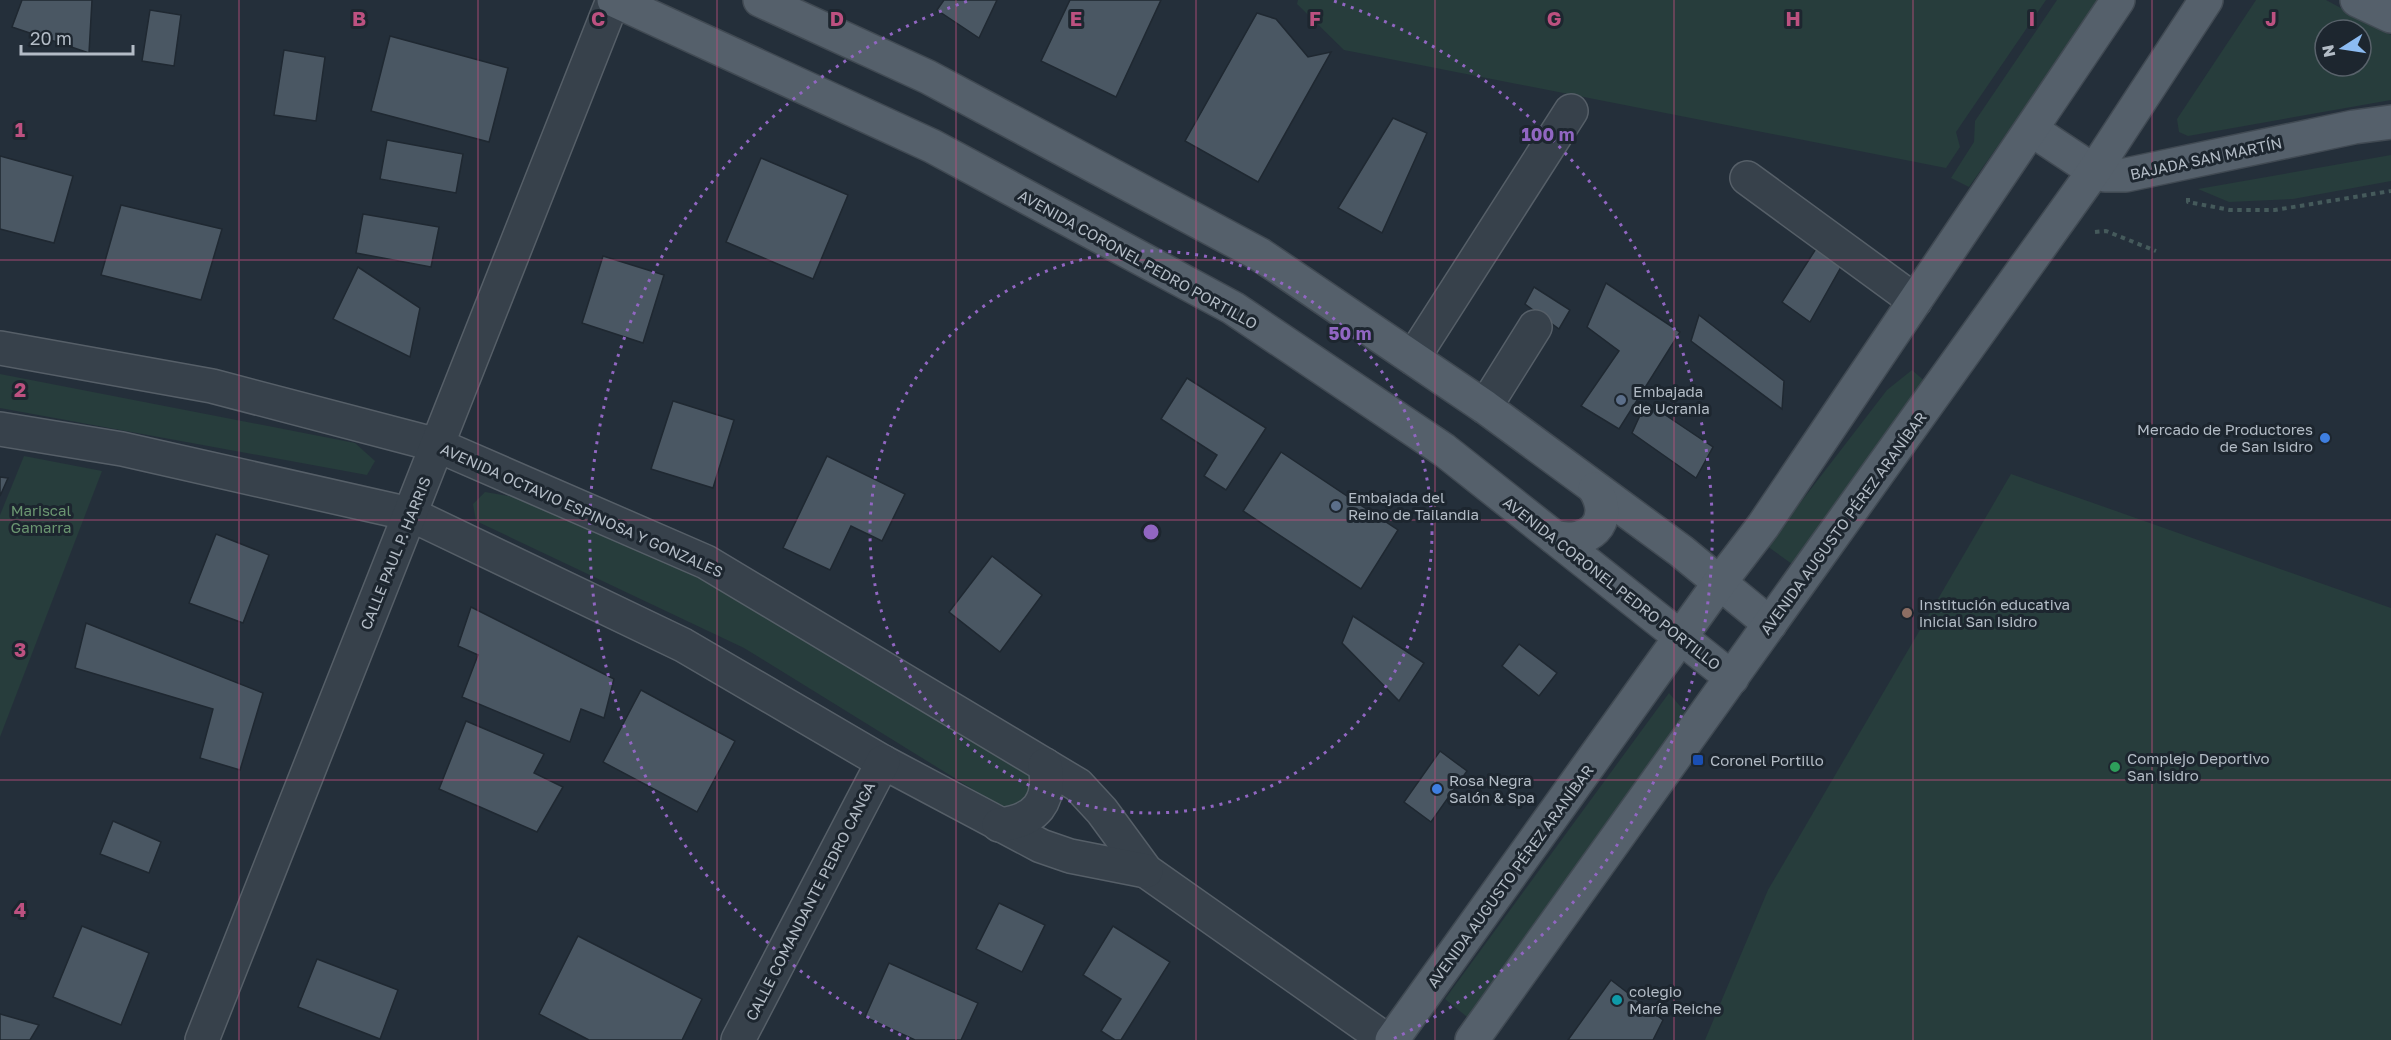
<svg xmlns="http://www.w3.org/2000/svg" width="2391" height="1040" viewBox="0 0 2391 1040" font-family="'Golos Text',sans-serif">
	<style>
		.green { fill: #273d3c; fill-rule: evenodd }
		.building { fill: #4a5763; stroke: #1f2831; stroke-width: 1.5 }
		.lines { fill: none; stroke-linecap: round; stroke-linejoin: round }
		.minor-casing { stroke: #565f68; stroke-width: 36 }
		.major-casing { stroke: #414a53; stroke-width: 36 }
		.path { stroke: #455a5b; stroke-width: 4; stroke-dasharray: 4.5 4.5; stroke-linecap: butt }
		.minor { stroke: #37414b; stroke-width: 33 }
		.major { stroke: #55606b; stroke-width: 33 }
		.grid { fill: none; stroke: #bd5180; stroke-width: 1.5; stroke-opacity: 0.55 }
		.ring { fill: none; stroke: #9166c2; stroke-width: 3; stroke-dasharray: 3 6 }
		.service-dot { fill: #5c6f8a; stroke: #1d262f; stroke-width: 2 }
		.shop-dot { fill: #3f7fe0; stroke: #1d262f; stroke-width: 2 }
		.education-dot { fill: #8d6e63; stroke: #1d262f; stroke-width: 2 }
		.transit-dot { fill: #1a4fb4; stroke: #1d262f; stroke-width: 2 }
		.leisure-dot { fill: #2e9e5b; stroke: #1d262f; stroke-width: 2 }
		.culture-dot { fill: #0f9aa8; stroke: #1d262f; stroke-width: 2 }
		.labels { text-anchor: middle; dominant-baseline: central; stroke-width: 6; stroke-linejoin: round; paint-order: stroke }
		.street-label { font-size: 15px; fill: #b3bcc6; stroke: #1d262f }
		.poi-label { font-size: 15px; fill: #b3bcc6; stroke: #1d262f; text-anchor: start }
		.park-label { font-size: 15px; fill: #6b9671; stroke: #1d262f }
		.grid-label { font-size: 20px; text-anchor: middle; font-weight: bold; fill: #bd5180; stroke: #1d262f; stroke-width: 6; stroke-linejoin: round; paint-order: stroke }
		.centre { fill: #9166c2; stroke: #1d262f; stroke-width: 3 }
		.ring-label { font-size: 18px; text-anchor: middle; font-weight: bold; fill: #9166c2; stroke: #1d262f; stroke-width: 6; stroke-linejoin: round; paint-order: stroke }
	</style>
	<rect width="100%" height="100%" fill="#242f3a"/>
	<!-- green -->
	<g class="green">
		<path d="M 1298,0 L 2046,0 L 1956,132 L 1960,147 L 1946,168 L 1344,50 L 1297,4 Z"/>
		<path d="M 2057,0 L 2100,0 L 1969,187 L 1951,178 L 1974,142 L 1975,121 Z"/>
		<path d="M 2256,0 L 2326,0 L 2391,35 L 2391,100 L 2188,136 L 2179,132 L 2177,119 ZM 2325,30 L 2361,30 L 2361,66 L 2325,66 Z"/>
		<path d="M 2391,155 L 2391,181 L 2293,199 L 2229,202 L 2198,189 Z"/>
		<path d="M 1912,370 L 1929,385 L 1792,564 L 1767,546 L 1887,390 Z"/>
		<path d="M 0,374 L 355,443 L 375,461 L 367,475 L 0,408 Z"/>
		<path d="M 24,456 L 102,471 L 0,737 L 0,515 Z"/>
		<path d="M 2011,474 L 2391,608 L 2391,1040 L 1705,1040 L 1768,890 Z"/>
		<path d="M 485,492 L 532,500 L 784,618 L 1031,776 L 1034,795 L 1008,811 L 744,648 L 476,521 L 473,504 Z"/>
		<path d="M 1669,693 L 1691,719 L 1472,1021 L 1445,999 Z"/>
	</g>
	<!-- building -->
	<g class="building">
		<path d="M 22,0 L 92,0 L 89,53 L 12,27 Z"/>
		<path d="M 944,0 L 997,0 L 979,38 L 937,10 Z"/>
		<path d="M 1070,0 L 1161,0 L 1116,97 L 1041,61 Z"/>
		<path d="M 150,10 L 181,15 L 174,66 L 142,61 Z"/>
		<path d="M 1257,13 L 1276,19 L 1308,57 L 1331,52 L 1258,182 L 1185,141 Z"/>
		<path d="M 390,36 L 508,68 L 489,142 L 371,111 Z"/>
		<path d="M 284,50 L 325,57 L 316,121 L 274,115 Z"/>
		<path d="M 1393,118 L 1427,133 L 1382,233 L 1338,208 Z"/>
		<path d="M 387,140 L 463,154 L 456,193 L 380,179 Z"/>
		<path d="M 0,156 L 73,176 L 54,243 L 0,229 Z"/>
		<path d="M 761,158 L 848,195 L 813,279 L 726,242 Z"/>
		<path d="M 121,205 L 222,229 L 201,300 L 101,275 Z"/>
		<path d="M 363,214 L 439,227 L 431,267 L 356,253 Z"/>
		<path d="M 1819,244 L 1841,267 L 1810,322 L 1782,302 Z"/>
		<path d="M 603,256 L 664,275 L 643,343 L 582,323 Z"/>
		<path d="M 358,267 L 420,308 L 410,357 L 333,319 Z"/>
		<path d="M 1606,283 L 1680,332 L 1619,429 L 1581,406 L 1619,351 L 1587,327 Z"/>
		<path d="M 1534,287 L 1570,310 L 1559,329 L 1525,304 Z"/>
		<path d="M 1699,315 L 1784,381 L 1782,409 L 1691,341 Z"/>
		<path d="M 1187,378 L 1266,428 L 1226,490 L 1204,476 L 1217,455 L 1161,419 Z"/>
		<path d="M 673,401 L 734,420 L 713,488 L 651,469 Z"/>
		<path d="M 1646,402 L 1713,447 L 1696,478 L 1632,433 Z"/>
		<path d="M 1281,452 L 1398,530 L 1361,589 L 1243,511 Z"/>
		<path d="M 827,456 L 905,494 L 882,541 L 851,526 L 830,570 L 783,548 Z"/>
		<path d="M 0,477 L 8,478 L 0,496 Z"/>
		<path d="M 216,534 L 269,555 L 243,623 L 189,603 Z"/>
		<path d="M 992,556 L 1042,595 L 1000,652 L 949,612 Z"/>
		<path d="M 471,607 L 614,679 L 604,718 L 581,709 L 570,742 L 462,697 L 478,655 L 458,646 Z"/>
		<path d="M 1353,616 L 1424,663 L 1399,701 L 1342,643 Z"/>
		<path d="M 86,623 L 263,693 L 240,770 L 200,758 L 213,709 L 75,668 Z"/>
		<path d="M 1519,644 L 1557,673 L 1539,696 L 1502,666 Z"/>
		<path d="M 641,690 L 735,741 L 697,812 L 603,762 Z"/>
		<path d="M 466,721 L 544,754 L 534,773 L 563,787 L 537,832 L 439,789 Z"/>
		<path d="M 1440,751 L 1467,771 L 1431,822 L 1404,802 Z"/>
		<path d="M 113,821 L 161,842 L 149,873 L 100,854 Z"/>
		<path d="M 999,903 L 1045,925 L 1022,972 L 976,949 Z"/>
		<path d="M 82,926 L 149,953 L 121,1025 L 53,997 Z"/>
		<path d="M 1113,926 L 1170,962 L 1121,1040 L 1115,1040 L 1101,1031 L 1121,999 L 1083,975 Z"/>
		<path d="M 578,936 L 702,999 L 682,1040 L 589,1040 L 539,1014 Z"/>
		<path d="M 317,959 L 398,990 L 380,1039 L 298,1007 Z"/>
		<path d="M 889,963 L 978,1003 L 961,1040 L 915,1040 L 865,1017 Z"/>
		<path d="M 1611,980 L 1663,1020 L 1653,1040 L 1568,1040 Z"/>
		<path d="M 0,1014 L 39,1025 L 30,1040 L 0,1040 Z"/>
	</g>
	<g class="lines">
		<!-- minor casing -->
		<g class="minor-casing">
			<g id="minor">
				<path d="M 1747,178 L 1915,301"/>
				<path d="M 0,348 L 212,386 L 437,445 L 706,562 L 1078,785 L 1102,811 L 1146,871 L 1386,1040"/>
				<path d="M 1413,358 L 1571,111"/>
				<path d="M 1485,407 L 1535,327"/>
				<path d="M 0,429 L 122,449 L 410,514 L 683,645 L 883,762 L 1041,846 L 1070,856 L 1146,871"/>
				<path d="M 999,825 C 1036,821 1052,802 1045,765"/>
				<path d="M 202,1040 L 613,0"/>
				<path d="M 738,1040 L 883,762"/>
			</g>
		</g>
		<!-- major casing -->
		<g class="major-casing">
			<g id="major">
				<path d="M 614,0 L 932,146 L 1233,308 L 1444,450 L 1732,678"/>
				<path d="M 760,0 L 928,77 L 1259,254 L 1485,407 L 1681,551 L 1770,624"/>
				<path d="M 2357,0 L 2391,16"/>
				<path d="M 2032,130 L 2094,171 L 2105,175 L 2126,175 L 2354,127 L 2391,122"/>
				<path d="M 1554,537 C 1588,546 1615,523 1595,489"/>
				<path d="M 1392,1040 L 1720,582 L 1763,526 L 2118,0"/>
				<path d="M 1472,1040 L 2094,171 L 2206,0"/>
			</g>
		</g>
		<!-- path -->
		<g class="path">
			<path d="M 2188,198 L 2188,202 L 2230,210 L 2275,210 L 2391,191"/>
			<path d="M 2095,232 L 2106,231 L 2156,251"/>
		</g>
		<!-- minor -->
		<use href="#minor" class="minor"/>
		<!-- major -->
		<use href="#major" class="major"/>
	</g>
	<!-- grid -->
	<path class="grid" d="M 239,0 L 239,1040M 478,0 L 478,1040M 717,0 L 717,1040M 956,0 L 956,1040M 1196,0 L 1196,1040M 1435,0 L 1435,1040M 1674,0 L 1674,1040M 1913,0 L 1913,1040M 2152,0 L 2152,1040M 0,260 L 2391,260M 0,520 L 2391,520M 0,780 L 2391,780"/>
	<!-- distance rings -->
	<g class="ring">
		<circle cx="1151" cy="532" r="281"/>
		<path d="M909 1039A562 562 0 0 1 968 1M1334 1A562 562 0 0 1 1393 1039"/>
	</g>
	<!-- markers -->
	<g class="service-dot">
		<circle cx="1621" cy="400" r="6"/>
		<circle cx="1336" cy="506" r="6"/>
	</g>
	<g class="shop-dot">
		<circle cx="2325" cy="438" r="6"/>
		<circle cx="1437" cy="789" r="6"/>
	</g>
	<circle class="education-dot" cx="1907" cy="613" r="6"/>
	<rect class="transit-dot" x="1692" y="754" width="12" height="12" rx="3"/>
	<circle class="leisure-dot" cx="2115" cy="767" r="6"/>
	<circle class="culture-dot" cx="1617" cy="1000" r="6"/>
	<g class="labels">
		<!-- street labels -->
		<g class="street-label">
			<text transform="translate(2206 158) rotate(-12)">BAJADA SAN MARTÍN</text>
			<text transform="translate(1138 259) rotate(29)">AVENIDA CORONEL PEDRO PORTILLO</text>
			<text transform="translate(582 510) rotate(24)">AVENIDA OCTAVIO ESPINOSA Y GONZALES</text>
			<text transform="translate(1843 523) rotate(-54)">AVENIDA AUGUSTO PÉREZ ARANÍBAR</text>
			<text transform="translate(395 553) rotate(-68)">CALLE PAUL P. HARRIS</text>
			<text transform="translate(1612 583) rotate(38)">AVENIDA CORONEL PEDRO PORTILLO</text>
			<text transform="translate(1510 876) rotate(-54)">AVENIDA AUGUSTO PÉREZ ARANÍBAR</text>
			<text transform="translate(810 901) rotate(-63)">CALLE COMANDANTE PEDRO CANGA</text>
		</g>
		<!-- poi labels -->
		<g class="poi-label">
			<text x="1633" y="391">Embajada<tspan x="1633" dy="17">de Ucrania</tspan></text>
			<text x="2313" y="429" text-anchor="end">Mercado de Productores<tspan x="2313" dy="17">de San Isidro</tspan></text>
			<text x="1348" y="497">Embajada del<tspan x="1348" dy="17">Reino de Tailandia</tspan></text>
			<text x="1919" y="604">Institución educativa<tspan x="1919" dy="17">inicial San Isidro</tspan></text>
			<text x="2127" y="758">Complejo Deportivo<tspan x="2127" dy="17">San Isidro</tspan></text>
			<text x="1710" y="760">Coronel Portillo</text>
			<text x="1449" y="780">Rosa Negra<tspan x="1449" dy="17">Salón &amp; Spa</tspan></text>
			<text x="1629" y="991">colegio<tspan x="1629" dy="17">María Reiche</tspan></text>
		</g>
		<!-- park labels -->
		<g class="park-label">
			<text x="41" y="510">Mariscal<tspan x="41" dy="17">Gamarra</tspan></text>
		</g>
	</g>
	<g class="grid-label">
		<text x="359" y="26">B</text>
		<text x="598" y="26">C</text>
		<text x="837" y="26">D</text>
		<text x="1076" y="26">E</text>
		<text x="1315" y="26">F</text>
		<text x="1554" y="26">G</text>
		<text x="1793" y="26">H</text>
		<text x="2032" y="26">I</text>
		<text x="2271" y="26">J</text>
		<text x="20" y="137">1</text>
		<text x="20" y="397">2</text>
		<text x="20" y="657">3</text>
		<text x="20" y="917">4</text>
	</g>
	<circle cx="1151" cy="532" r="9" class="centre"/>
	<g class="ring-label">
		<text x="1548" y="141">100 m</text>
		<text x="1350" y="340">50 m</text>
	</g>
	<!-- north arrow -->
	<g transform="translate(2343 48) rotate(258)"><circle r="28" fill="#1d262f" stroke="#59626b" stroke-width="1.5"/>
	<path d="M0-4.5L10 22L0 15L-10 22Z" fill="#8cbbf2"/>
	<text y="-9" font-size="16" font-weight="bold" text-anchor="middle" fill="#b3bcc6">N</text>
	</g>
	<!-- scale -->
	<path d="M21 45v9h112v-9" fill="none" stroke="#b3bcc6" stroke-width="3"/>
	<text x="30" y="45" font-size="18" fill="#b3bcc6" stroke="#1d262f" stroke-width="4.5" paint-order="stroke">20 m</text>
</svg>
